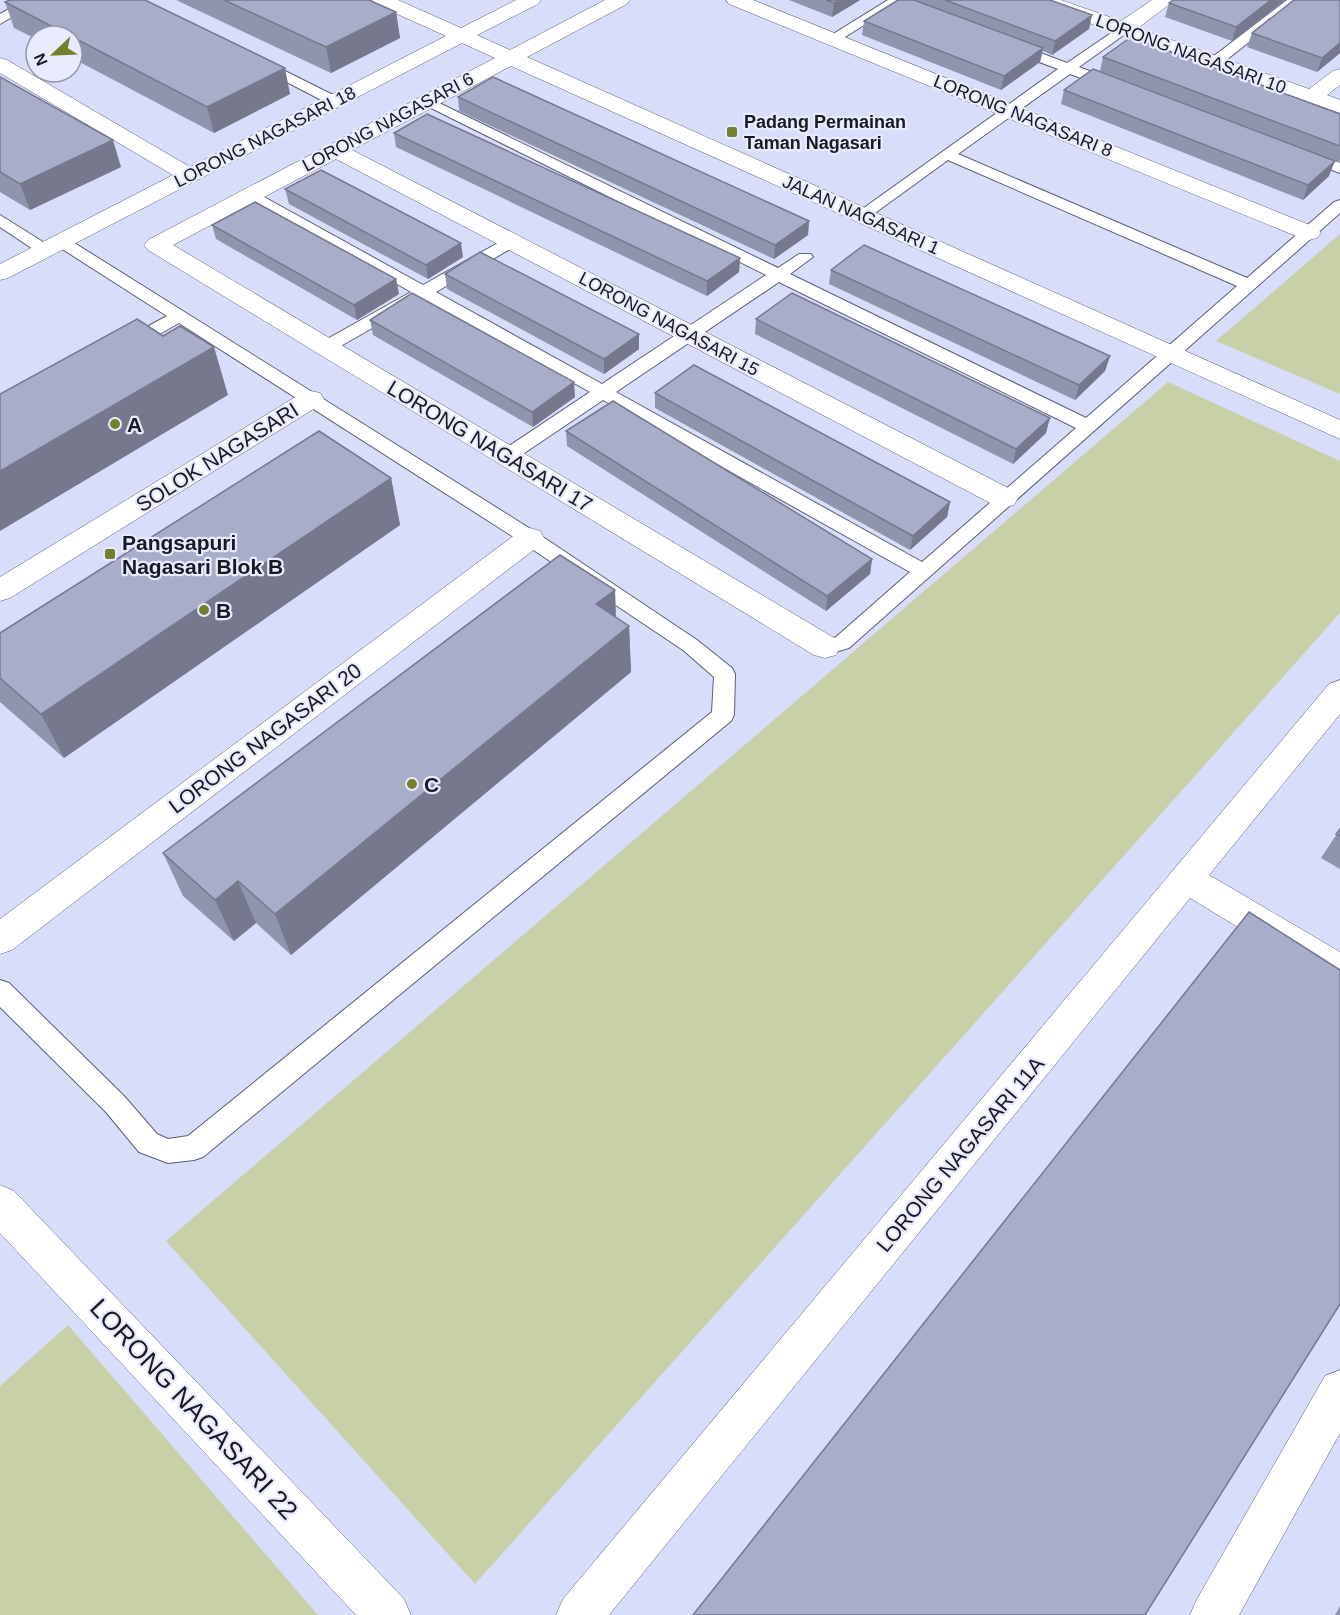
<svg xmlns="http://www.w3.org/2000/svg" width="1340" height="1615" viewBox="0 0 1340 1615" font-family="Helvetica,sans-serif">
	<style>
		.green { fill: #c8d0a7 }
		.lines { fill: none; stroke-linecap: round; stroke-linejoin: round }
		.service-casing { stroke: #5b5e78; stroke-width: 2 }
		.minor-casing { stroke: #5b5e78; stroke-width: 1 }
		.service { fill: #fff; fill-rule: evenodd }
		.minor { fill: #fff; fill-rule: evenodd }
		.wall { fill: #9095ae }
		.shaded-wall { fill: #76798d }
		.building { fill: #a8adca; stroke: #76798d; stroke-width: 1.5 }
		.poi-dot { fill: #75802d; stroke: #e8ebfe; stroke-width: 2 }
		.labels { text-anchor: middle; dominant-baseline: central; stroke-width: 4.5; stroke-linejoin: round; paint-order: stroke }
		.far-street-label { font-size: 18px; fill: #171923; stroke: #e8ebfe }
		.far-poi-label { font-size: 18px; font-weight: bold; fill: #171923; stroke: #e8ebfe; text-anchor: start }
		.poi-label { font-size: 21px; font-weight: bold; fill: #171923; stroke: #e8ebfe; text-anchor: start }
		.street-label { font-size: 21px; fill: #171923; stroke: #e8ebfe }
		.near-street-label { font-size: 26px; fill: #171923; stroke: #e8ebfe }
	</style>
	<rect width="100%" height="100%" fill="#d9ddfc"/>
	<!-- green -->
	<g class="green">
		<path d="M 1340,234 L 1340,394 L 1216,341 Z"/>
		<path d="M 1168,382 L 1340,461 L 1340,613 L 475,1584 L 166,1241 Z"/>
		<path d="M 68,1325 L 318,1615 L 0,1615 L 0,1386 Z"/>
	</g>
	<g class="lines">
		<!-- service casing -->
		<g class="service-casing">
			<g id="service">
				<path d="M 25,0 L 42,0 L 0,24 L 0,14 Z"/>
				<path d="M 888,0 L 904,0 L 837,42 L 832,43 L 825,39 Z"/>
				<path d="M 1287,0 L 1302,0 L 1220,65 L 1210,65 L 1208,62 L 1210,59 Z"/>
				<path d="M 1123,25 L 1130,29 L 1128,32 L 1079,67 L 1118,82 L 1120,85 L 1118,88 L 1108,88 L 1070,74 L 958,154 L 1247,278 L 1334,202 L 1340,200 L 1340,213 L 849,648 L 825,655 L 818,652 L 815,647 L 818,642 L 836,637 L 910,572 L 603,400 L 514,460 L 500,460 L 498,456 L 500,452 L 590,392 L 423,299 L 332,351 L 320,351 L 317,347 L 320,343 L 411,292 L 242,195 L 245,192 L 255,192 L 423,285 L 505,239 L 517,239 L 519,242 L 517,245 L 436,292 L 602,384 L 766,275 L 419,102 L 421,99 L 431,99 L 778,268 L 799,254 L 811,254 L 813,257 L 790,274 L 1086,418 L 1237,286 L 948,160 L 868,218 L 862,220 L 854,215 L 1058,69 L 1007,50 L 1005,47 L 1007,44 L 1017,44 L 1067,63 ZM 779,282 L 1076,428 L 922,562 L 616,392 Z"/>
				<path d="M 261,59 L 339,98 L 341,101 L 339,104 L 329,104 L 256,66 L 254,63 Z"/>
				<path d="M 1305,150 L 1340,163 L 1340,173 L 1300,158 L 1297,155 L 1300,152 Z"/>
				<path d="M 0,215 L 51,247 L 53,250 L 51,253 L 39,253 L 0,227 Z"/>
				<path d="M 62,237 L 68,239 L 537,533 L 697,640 L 732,668 L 735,674 L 734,715 L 731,721 L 203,1157 L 194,1160 L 168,1163 L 139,1152 L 106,1112 L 0,1007 L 0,980 L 9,983 L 124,1096 L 157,1134 L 168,1139 L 188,1136 L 712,712 L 714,677 L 683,650 L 523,543 L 179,323 L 133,349 L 121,349 L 118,345 L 121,341 L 167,316 L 56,245 L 54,242 L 56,239 Z"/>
			</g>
		</g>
		<!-- minor casing -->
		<g class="minor-casing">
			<g id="minor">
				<path d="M 372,0 L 398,0 L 461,28 L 516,0 L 541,0 L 538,4 L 477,35 L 510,50 L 605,0 L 630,0 L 627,4 L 527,57 L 1340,420 L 1340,439 L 511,66 L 352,150 L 1014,491 L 1018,498 L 1014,505 L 1004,507 L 994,505 L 336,159 L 173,245 L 836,639 L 840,647 L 836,655 L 825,658 L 814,655 L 148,250 L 144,245 L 148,240 L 495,58 L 462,43 L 8,278 L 0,280 L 0,264 L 173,175 L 0,73 L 0,58 L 7,60 L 190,167 L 446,36 L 375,4 Z"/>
				<path d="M 726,0 L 753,0 L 1317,228 L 1321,233 L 1317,238 L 1309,240 L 1301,238 L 729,4 Z"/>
				<path d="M 1033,0 L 1061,0 L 1121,21 L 1152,0 L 1175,0 L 1138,28 L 1309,89 L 1333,71 L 1340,69 L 1340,85 L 1327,95 L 1340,100 L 1340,113 L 1036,4 Z"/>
				<path d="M 311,391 L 320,393 L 324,399 L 320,405 L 10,598 L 0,601 L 0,577 L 302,393 Z"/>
				<path d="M 530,528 L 540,531 L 544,538 L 540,545 L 12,950 L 0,954 L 0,919 L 520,531 Z"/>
				<path d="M 1340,680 L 1340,714 L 1209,875 L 1340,952 L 1340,985 L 1327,981 L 1190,898 L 609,1615 L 556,1615 L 563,1599 L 1329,684 Z"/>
				<path d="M 0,1185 L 14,1191 L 404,1599 L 411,1615 L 356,1615 L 0,1233 Z"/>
				<path d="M 1340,1370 L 1340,1433 L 1239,1615 L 1190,1615 L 1197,1599 L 1325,1376 Z"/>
			</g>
		</g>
		<!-- service -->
		<use href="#service" class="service"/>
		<!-- minor -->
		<use href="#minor" class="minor"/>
	</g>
	<!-- wall -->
	<g class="wall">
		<path d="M 176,0 L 369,0 L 396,12 L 400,38 L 331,73 Z"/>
		<path d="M 789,0 L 860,0 L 832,17 Z"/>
		<path d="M 915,0 L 1050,0 L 1092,15 L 1089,29 L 1052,55 L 1043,51 L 1040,62 L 1001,90 L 862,35 L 864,21 Z"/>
		<path d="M 1285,0 L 1232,41 L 1165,17 L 1169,3 Z"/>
		<path d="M 5,2 L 290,94 L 214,133 L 72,58 L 72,36 L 36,36 L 36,39 L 14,28 Z"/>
		<path d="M 1252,33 L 1340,53 L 1317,72 L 1247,47 Z"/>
		<path d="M 1103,57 L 1340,114 L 1340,160 L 1338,162 L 1100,71 Z"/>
		<path d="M 0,77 L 121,167 L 30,210 L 0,192 Z"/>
		<path d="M 1064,90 L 1329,176 L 1303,200 L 1061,104 Z"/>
		<path d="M 458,97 L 809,221 L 808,235 L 774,259 L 459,111 Z"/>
		<path d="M 394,133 L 740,258 L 739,272 L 707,296 L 396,147 Z"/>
		<path d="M 285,189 L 463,257 L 428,279 L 289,204 Z"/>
		<path d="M 212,225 L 396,279 L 399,294 L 357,320 L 216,239 Z"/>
		<path d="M 831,270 L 1110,356 L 1105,371 L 1075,400 L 829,284 Z"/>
		<path d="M 445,274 L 639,334 L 639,349 L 604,374 L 447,289 Z"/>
		<path d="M 756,319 L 1046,433 L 1013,464 L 755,334 Z"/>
		<path d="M 370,320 L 575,397 L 533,427 L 373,335 Z"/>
		<path d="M 655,393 L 950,502 L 947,517 L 910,550 L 655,408 Z"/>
		<path d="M 566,431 L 872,559 L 870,574 L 826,611 L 567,446 Z"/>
		<path d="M 391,478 L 400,525 L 64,758 L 0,702 L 0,633 Z"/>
		<path d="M 615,590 L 616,617 L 629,626 L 631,672 L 291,955 L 256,923 L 234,941 L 183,896 L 163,853 Z"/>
		<path d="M 1340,829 L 1340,869 L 1321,858 Z"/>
		<path d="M 1340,1606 L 1340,1615 L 1335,1615 Z"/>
	</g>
	<!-- shaded-wall -->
	<g class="shaded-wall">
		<path d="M 839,0 L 860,0 L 832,17 L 834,3 Z"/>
		<path d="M 1271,0 L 1285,0 L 1232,41 L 1236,27 Z"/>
		<path d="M 396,12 L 400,38 L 331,73 L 326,47 Z"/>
		<path d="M 1092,15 L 1089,29 L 1052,55 L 1055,41 Z"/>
		<path d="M 1340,43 L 1340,53 L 1317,72 L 1322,58 Z"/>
		<path d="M 1043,48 L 1040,62 L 1001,90 L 1004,76 Z"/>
		<path d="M 285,68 L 290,94 L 214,133 L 207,107 Z"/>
		<path d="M 113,140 L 121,167 L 30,210 L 20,184 Z"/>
		<path d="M 1335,161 L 1329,176 L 1303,200 L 1308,185 Z"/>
		<path d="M 809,221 L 808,235 L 774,259 L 775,245 Z"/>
		<path d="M 461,243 L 463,257 L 428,279 L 426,265 Z"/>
		<path d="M 740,258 L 739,272 L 707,296 L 707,281 Z"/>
		<path d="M 396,279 L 399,294 L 357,320 L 354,305 Z"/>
		<path d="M 639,334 L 639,349 L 604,374 L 604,359 Z"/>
		<path d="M 214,347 L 228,395 L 0,531 L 0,471 Z"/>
		<path d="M 1110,356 L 1105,371 L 1075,400 L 1079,385 Z"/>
		<path d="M 574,382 L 575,397 L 533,427 L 532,412 Z"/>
		<path d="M 1050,418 L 1046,433 L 1013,464 L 1016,449 Z"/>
		<path d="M 391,478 L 400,525 L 64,758 L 41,714 Z"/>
		<path d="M 950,502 L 947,517 L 910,550 L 913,536 Z"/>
		<path d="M 872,559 L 870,574 L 826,611 L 827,596 Z"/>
		<path d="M 615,590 L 616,637 L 596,604 Z"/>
		<path d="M 629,626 L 631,672 L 291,955 L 275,914 Z"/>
		<path d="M 238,881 L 256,923 L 234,941 L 215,900 Z"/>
	</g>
	<!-- building -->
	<g class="building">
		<path d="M 10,0 L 145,0 L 285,68 L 207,107 L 5,2 Z"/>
		<path d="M 224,0 L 369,0 L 396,12 L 326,47 Z"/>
		<path d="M 826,0 L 839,0 L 834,3 Z"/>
		<path d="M 898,0 L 914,0 L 1043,48 L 1004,76 L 864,21 Z"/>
		<path d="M 945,0 L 1050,0 L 1092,15 L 1055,41 Z"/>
		<path d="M 1173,0 L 1271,0 L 1236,27 L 1169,3 Z"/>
		<path d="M 1294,0 L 1340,0 L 1340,43 L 1322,58 L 1252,33 Z"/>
		<path d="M 1131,37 L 1340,114 L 1340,146 L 1103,57 Z"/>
		<path d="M 1093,69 L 1335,161 L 1308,185 L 1064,90 Z"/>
		<path d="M 0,77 L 113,140 L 20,184 L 0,172 Z"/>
		<path d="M 493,77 L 809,221 L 775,245 L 458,97 Z"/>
		<path d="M 427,114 L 740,258 L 707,281 L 394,133 Z"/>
		<path d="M 321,170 L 461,243 L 426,265 L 285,189 Z"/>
		<path d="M 255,202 L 396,279 L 354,305 L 212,225 Z"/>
		<path d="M 864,245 L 1110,356 L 1079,385 L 831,270 Z"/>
		<path d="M 480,252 L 639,334 L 604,359 L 445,274 Z"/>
		<path d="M 412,293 L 574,382 L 532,412 L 370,320 Z"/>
		<path d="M 792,293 L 1050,418 L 1016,449 L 756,319 Z"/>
		<path d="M 137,319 L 163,336 L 180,326 L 214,347 L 0,471 L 0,394 Z"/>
		<path d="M 694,365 L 950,502 L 913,536 L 655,393 Z"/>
		<path d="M 613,401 L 872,559 L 827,596 L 566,431 Z"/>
		<path d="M 319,431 L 391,478 L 41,714 L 0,678 L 0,633 Z"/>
		<path d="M 560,555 L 615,590 L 596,604 L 629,626 L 275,914 L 238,881 L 215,900 L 163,853 Z"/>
		<path d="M 1340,829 L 1340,836 L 1336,834 Z"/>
		<path d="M 1249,912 L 1340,970 L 1340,1304 L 1145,1615 L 693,1615 Z"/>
	</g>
	<!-- markers -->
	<g class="poi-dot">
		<rect x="726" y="126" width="12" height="12" rx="3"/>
		<circle cx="115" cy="424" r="6"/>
		<rect x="104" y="548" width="12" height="12" rx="3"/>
		<circle cx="204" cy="610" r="6"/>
		<circle cx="412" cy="784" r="6"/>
	</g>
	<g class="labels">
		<!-- far-street labels -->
		<g class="far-street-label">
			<text transform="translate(1191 54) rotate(20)">LORONG NAGASARI 10</text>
			<text transform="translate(1023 116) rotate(22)">LORONG NAGASARI 8</text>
			<text transform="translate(388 122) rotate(-28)">LORONG NAGASARI 6</text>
			<text transform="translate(265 137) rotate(-27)">LORONG NAGASARI 18</text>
			<text transform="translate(861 215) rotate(24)">JALAN NAGASARI 1</text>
			<text transform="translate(669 324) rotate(28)">LORONG NAGASARI 15</text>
		</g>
		<!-- far-poi labels -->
		<g class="far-poi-label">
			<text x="744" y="122">Padang Permainan<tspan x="744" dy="21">Taman Nagasari</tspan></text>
		</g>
		<!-- poi labels -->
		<g class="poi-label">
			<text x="127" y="424">A</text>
			<text x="122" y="542">Pangsapuri<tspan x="122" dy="24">Nagasari Blok B</tspan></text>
			<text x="216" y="610">B</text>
			<text x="424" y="784">C</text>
		</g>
		<!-- street labels -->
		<g class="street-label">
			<text transform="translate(490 446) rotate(31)">LORONG NAGASARI 17</text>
			<text transform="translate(217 457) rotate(-32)">SOLOK NAGASARI</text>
			<text transform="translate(265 738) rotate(-37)">LORONG NAGASARI 20</text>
			<text transform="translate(960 1154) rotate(-50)">LORONG NAGASARI 11A</text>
		</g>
		<!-- near-street labels -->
		<g class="near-street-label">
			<text transform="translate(194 1409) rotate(47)">LORONG NAGASARI 22</text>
		</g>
	</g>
	<!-- north arrow -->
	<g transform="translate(54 54) rotate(247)"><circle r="28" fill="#e8ebfe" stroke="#9497a6" stroke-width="1.5"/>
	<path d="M0-4.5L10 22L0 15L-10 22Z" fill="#75802d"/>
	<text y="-9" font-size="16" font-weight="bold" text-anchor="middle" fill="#171923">N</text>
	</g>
</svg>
